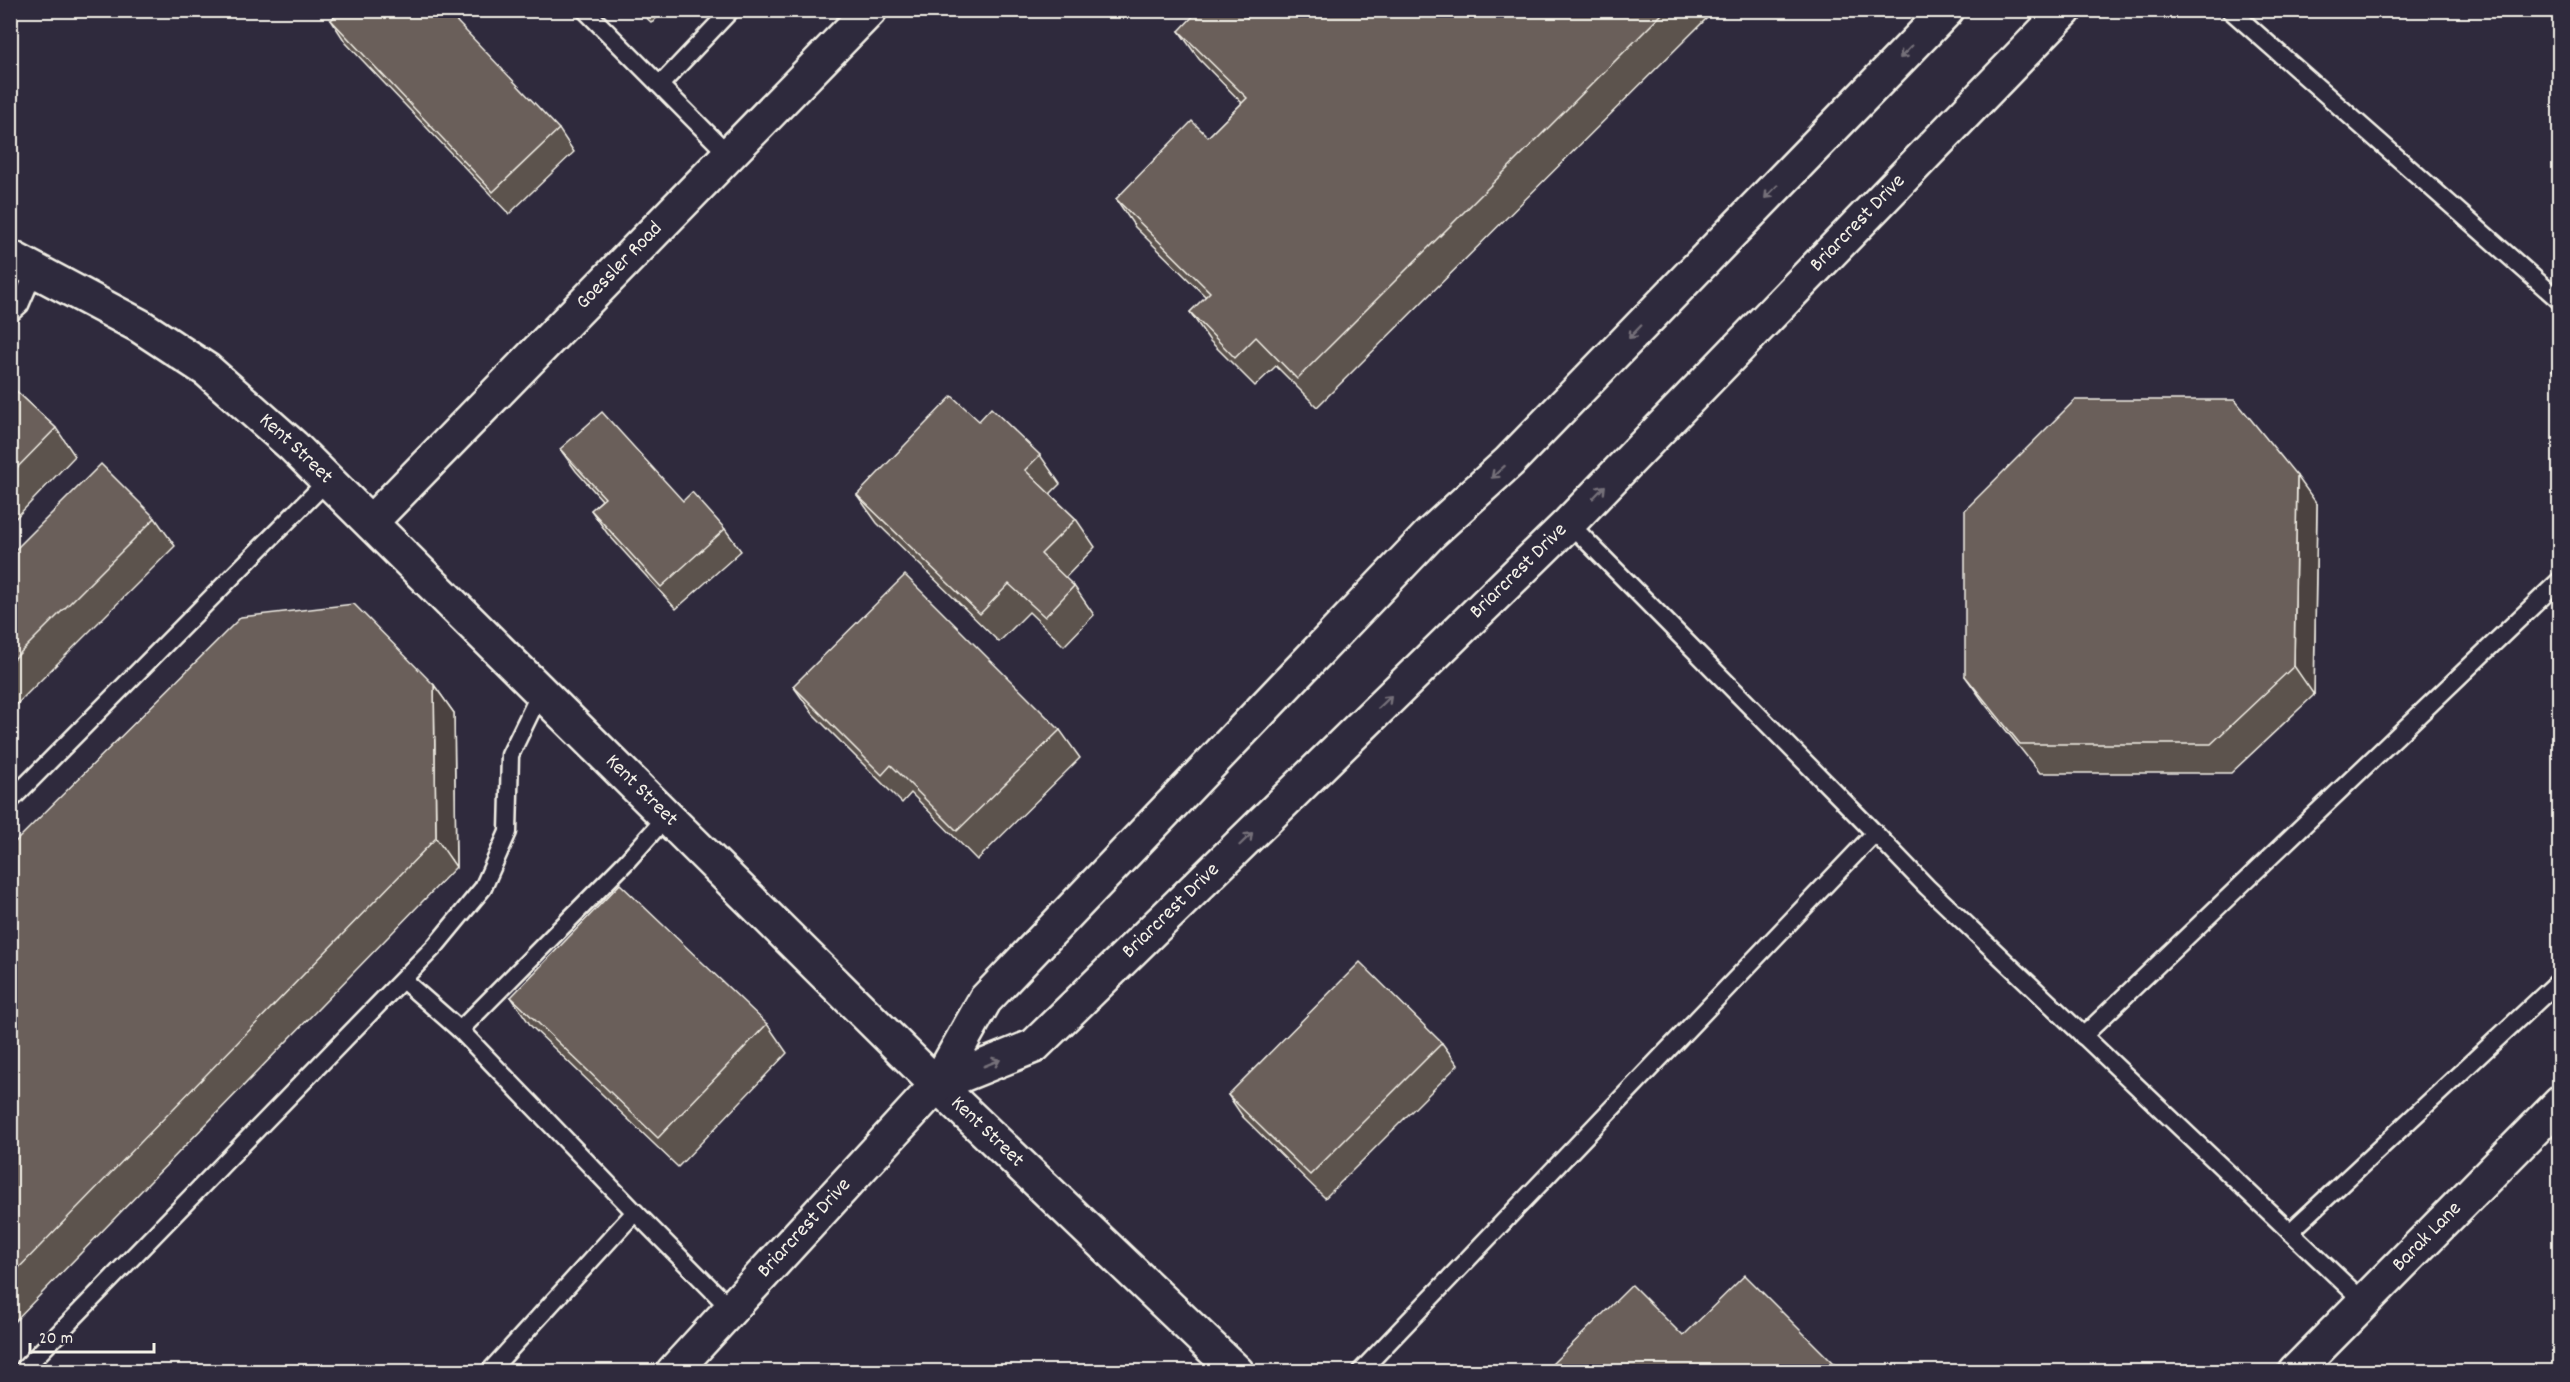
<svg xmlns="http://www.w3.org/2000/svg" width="2570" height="1382" viewBox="0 0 2570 1382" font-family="Dekko,sans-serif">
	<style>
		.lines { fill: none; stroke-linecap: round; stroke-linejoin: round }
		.service-casing { stroke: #f4f1e8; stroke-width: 21 }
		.minor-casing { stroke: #f4f1e8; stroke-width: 38 }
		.secondary-casing { stroke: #f4f1e8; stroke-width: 38 }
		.service { stroke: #2f2a3d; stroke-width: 16 }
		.minor { stroke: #2f2a3d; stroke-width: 33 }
		.secondary { stroke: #2f2a3d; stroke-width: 33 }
		.wall { fill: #5c524d; stroke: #f4f1e8; stroke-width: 1.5 }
		.shaded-wall { fill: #4b423f; stroke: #f4f1e8; stroke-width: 1.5 }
		.building { fill: #6b5f5a; stroke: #f4f1e8; stroke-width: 1.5 }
		.oneway { stroke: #747079 }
		.labels { text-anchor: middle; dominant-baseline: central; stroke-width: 4.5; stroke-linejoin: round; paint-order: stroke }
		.street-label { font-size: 21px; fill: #f4f1e8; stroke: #2f2a3d }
	</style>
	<rect width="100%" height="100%" fill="#2f2a3d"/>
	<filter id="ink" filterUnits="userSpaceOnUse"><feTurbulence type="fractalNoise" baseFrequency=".0167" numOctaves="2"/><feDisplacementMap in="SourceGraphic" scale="12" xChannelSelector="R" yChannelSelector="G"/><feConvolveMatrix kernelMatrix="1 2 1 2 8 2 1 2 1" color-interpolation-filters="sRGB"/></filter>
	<g filter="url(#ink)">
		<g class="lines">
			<!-- service casing -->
			<g class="service-casing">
				<g id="service">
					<path d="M 585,10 L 729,155"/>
					<path d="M 2230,10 L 2560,301"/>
					<path d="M 660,85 L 731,10"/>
					<path d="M 10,314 L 20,305 L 35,270"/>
					<path d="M 10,801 L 328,480"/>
					<path d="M 1875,833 L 1927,887 L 2364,1302"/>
					<path d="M 403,980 L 460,1030"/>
					<path d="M 2083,1036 L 2560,580"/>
					<path d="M 635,1212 L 731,1309"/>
					<path d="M 2290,1232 L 2560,980"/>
					<path d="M 21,1372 L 436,945 L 483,888 L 508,832 L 510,755 L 541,691"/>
					<path d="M 489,1372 L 635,1212 L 460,1030 L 627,861 L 667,816"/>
					<path d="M 1360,1372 L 1875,833 L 1569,523"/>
				</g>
			</g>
			<!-- minor casing -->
			<g class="minor-casing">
				<g id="minor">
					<path id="s1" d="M 10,257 L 140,326 L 207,370 L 293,446 L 937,1085 L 1237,1372"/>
					<path id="s2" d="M 371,522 L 870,10"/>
					<path id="s3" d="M 2295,1372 L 2560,1103"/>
				</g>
			</g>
			<!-- secondary casing -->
			<g class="secondary-casing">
				<g id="secondary">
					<path id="s4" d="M 937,1085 L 1034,1046 L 1569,523 L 2065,10"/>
					<path id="s5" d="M 673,1372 L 937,1085 L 985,1000 L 1430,534 L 1509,462 L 1947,10"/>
				</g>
			</g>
			<!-- service -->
			<use href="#service" class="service"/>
			<!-- minor -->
			<use href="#minor" class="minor"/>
			<!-- secondary -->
			<use href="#secondary" class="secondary"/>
		</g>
		<!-- wall -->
		<g class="wall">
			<path d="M 638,10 L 664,10 L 652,23 Z"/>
			<path d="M 1255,10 L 1715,10 L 1317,407 L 1276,366 L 1255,386 L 1210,341 L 1190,312 L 1206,297 L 1135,227 L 1116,199 L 1208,137 L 1242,103 L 1199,59 L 1179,31 L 1247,18 Z"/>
			<path d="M 331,20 L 559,129 L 574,152 L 509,214 L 346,43 Z"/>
			<path d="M 10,385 L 56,428 L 75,456 L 10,524 Z"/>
			<path d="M 979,421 L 1040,455 L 1060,484 L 1050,494 L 1076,519 L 1095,547 L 1065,578 L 1074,586 L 1094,615 L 1064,646 L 1029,612 L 999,642 L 877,523 L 857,495 Z"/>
			<path d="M 560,449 L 725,529 L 741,551 L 676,609 L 607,533 L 591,510 L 602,500 L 576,471 Z"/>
			<path d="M 2317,504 L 2314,695 L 2231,773 L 2040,773 L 1985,704 L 1965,676 Z"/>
			<path d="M 155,518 L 175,546 L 10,711 L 10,555 Z"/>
			<path d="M 434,685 L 454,713 L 456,867 L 10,1326 L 10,847 Z"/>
			<path d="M 793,686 L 1060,730 L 1080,758 L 977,860 L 911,793 L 902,803 L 813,714 Z"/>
			<path d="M 511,997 L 767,1024 L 787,1053 L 678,1167 L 531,1026 Z"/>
			<path d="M 1442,1043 L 1458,1065 L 1325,1198 L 1243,1117 L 1228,1095 Z"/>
		</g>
		<!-- shaded-wall -->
		<g class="shaded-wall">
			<path d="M 2297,476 L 2317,504 L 2314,695 L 2294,666 Z"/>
			<path d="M 434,685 L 454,713 L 456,867 L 436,838 Z"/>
		</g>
		<!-- building -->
		<g class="building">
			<path d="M 341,10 L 446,10 L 559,129 L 493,192 L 331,20 Z"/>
			<path d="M 1199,10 L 1239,10 L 1247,18 L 1255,10 L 1666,10 L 1297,379 L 1256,337 L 1235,358 L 1190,312 L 1210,292 L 1116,199 L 1192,121 L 1208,137 L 1247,98 L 1179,31 Z"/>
			<path d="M 2559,362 L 2559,377 L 2552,370 Z"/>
			<path d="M 10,385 L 56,428 L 10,475 Z"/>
			<path d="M 952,396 L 979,421 L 991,408 L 1040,455 L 1025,470 L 1076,519 L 1041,554 L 1074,586 L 1045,617 L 1009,584 L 980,614 L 857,495 Z"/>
			<path d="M 2075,400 L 2235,400 L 2297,476 L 2294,666 L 2211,744 L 2020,744 L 1965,676 L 1965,510 Z"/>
			<path d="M 602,412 L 683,501 L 692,492 L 725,529 L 661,587 L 591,510 L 605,498 L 560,449 Z"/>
			<path d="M 101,464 L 155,518 L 10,663 L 10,555 Z"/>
			<path d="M 905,575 L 1060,730 L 957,831 L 891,765 L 882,775 L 793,686 Z"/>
			<path d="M 354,604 L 434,685 L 436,838 L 10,1277 L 10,847 L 241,617 Z"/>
			<path d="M 620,884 L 767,1024 L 658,1138 L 511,997 Z"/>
			<path d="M 1360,962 L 1442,1043 L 1310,1175 L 1228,1095 Z"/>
			<path d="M 1745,1275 L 1841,1371 L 1545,1371 L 1632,1285 L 1683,1336 Z"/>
		</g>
		<!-- one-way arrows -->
		<defs><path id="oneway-shaft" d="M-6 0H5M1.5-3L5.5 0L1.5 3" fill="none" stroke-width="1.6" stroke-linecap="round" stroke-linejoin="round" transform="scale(1.5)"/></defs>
		<g class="oneway">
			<use href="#oneway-shaft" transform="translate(1906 52) rotate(134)"/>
			<use href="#oneway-shaft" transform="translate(1771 192) rotate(134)"/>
			<use href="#oneway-shaft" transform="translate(1635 332) rotate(134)"/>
			<use href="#oneway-shaft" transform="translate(1498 472) rotate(138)"/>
			<use href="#oneway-shaft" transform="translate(1599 492) rotate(-46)"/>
			<use href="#oneway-shaft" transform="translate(1385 702) rotate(-44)"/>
			<use href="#oneway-shaft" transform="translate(1246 839) rotate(-44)"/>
			<use href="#oneway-shaft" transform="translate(992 1063) rotate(-22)"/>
		</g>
	</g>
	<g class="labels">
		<!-- street labels -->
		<g class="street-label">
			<text stroke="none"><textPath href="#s4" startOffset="1269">Briarcrest Drive</textPath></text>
			<text stroke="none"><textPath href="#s2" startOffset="357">Goessler Road</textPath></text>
			<text stroke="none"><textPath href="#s1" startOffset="346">Kent Street</textPath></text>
			<text stroke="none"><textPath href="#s4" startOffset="783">Briarcrest Drive</textPath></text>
			<text stroke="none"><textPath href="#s1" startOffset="832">Kent Street</textPath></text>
			<text stroke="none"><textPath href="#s4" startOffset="297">Briarcrest Drive</textPath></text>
			<text stroke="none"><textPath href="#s1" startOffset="1318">Kent Street</textPath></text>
			<text stroke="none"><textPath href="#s5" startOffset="195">Briarcrest Drive</textPath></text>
			<text stroke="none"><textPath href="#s3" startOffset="189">Barak Lane</textPath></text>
		</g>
	</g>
	<!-- margin -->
	<rect width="2570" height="1382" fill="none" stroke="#2f2a3d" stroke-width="36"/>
	<rect x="18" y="18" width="2534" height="1346" fill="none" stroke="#f4f1e8" stroke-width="2" filter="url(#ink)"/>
	<!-- scale -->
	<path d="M30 1343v9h124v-9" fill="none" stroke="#f4f1e8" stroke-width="3"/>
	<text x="39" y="1343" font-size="18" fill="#f4f1e8" stroke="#2f2a3d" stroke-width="4.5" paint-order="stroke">20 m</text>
</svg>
